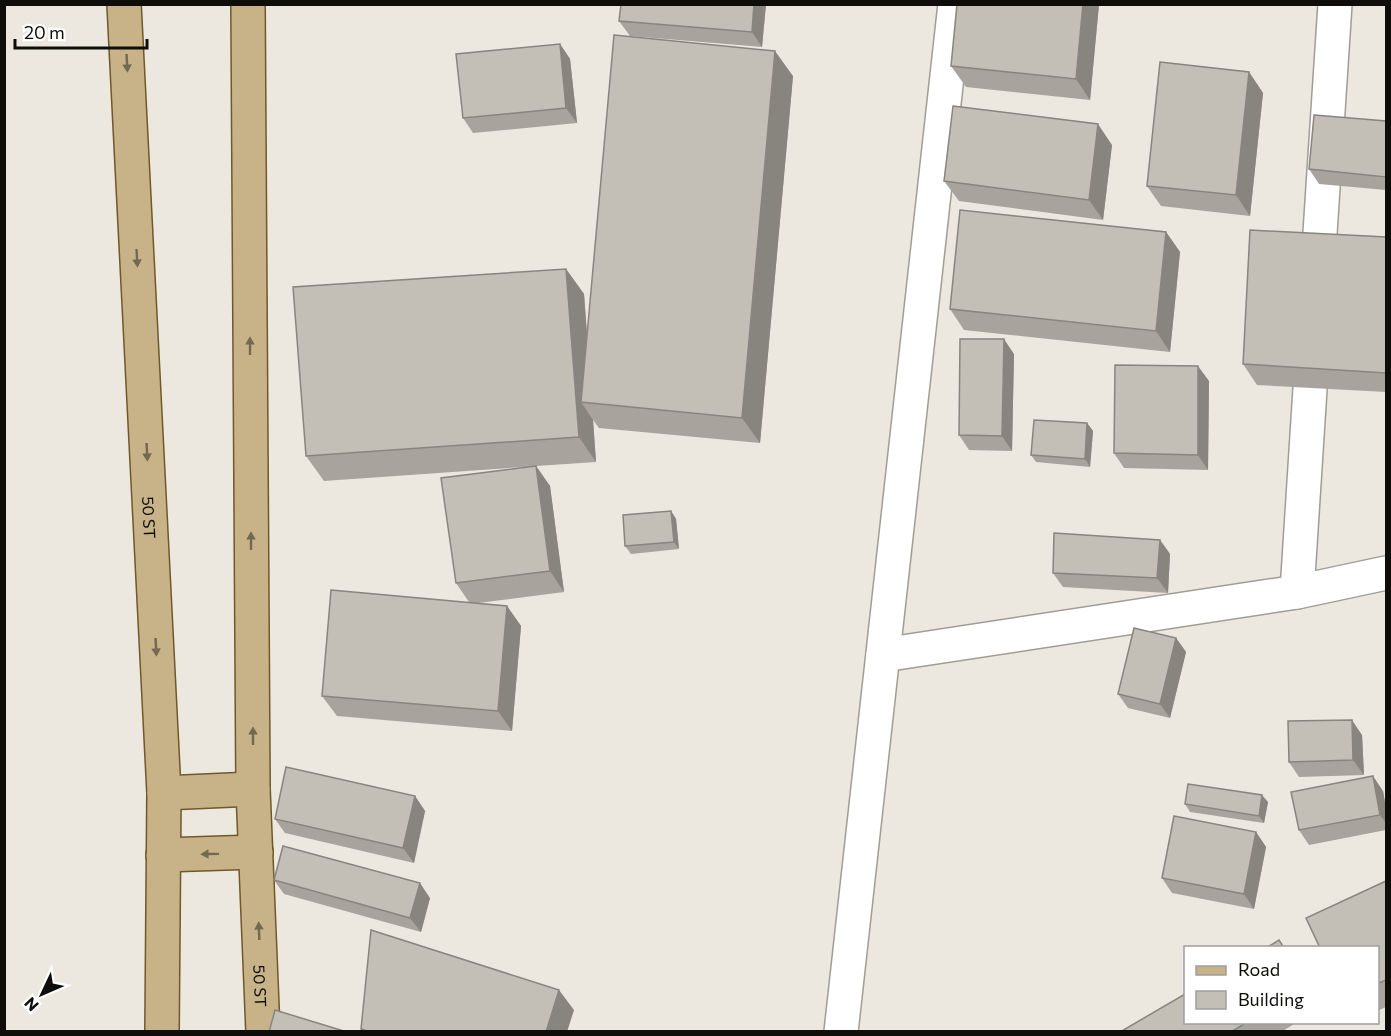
<svg xmlns="http://www.w3.org/2000/svg" width="1391" height="1036" viewBox="0 0 1391 1036" font-family="Commissioner,sans-serif">
	<style>
		.lines { fill: none; stroke-linecap: round; stroke-linejoin: round }
		.minor-casing { stroke: #a19d95; stroke-width: 36 }
		.major-casing { stroke: #705829; stroke-width: 36 }
		.minor { stroke: #fff; stroke-width: 33 }
		.major { stroke: #c8b389; stroke-width: 33 }
		.wall { fill: #a8a39d }
		.shaded-wall { fill: #88857f }
		.building { fill: #c3beb6; stroke: #88857f; stroke-width: 1.5 }
		.oneway { fill: #746850 }
		.labels { text-anchor: middle; dominant-baseline: central; stroke-width: 4.5; stroke-linejoin: round; paint-order: stroke }
		.street-label { font-size: 16px; fill: #0e0d0a; stroke: #fff }
	</style>
	<rect width="100%" height="100%" fill="#ece7df"/>
	<g class="lines">
		<!-- minor casing -->
		<g class="minor-casing">
			<g id="minor">
				<path d="M 1317,279 L 1335,4"/>
				<path d="M 1297,592 L 1313,342"/>
				<path d="M 883,655 L 1297,592 L 1386,573"/>
				<path d="M 841,1032 L 955,4"/>
			</g>
		</g>
		<!-- major casing -->
		<g class="major-casing">
			<g id="major">
				<path id="s1" d="M 124,4 L 164,793 L 162,1032"/>
				<path id="s2" d="M 248,4 L 253,789 L 263,1032"/>
				<path d="M 164,793 L 253,789"/>
				<path d="M 163,855 L 256,852"/>
			</g>
		</g>
		<!-- minor -->
		<use href="#minor" class="minor"/>
		<!-- major -->
		<use href="#major" class="major"/>
	</g>
	<!-- wall -->
	<g class="wall">
		<path d="M 621,4 L 766,4 L 762,47 L 630,36 L 619,21 Z"/>
		<path d="M 1099,4 L 1090,100 L 966,87 L 951,66 Z"/>
		<path d="M 560,44 L 570,59 L 577,123 L 473,133 L 463,118 Z"/>
		<path d="M 1249,72 L 1263,93 L 1250,216 L 1161,206 L 1147,186 Z"/>
		<path d="M 793,76 L 760,443 L 599,428 L 593,420 L 596,462 L 536,466 L 550,486 L 564,592 L 478,603 L 507,606 L 521,626 L 512,731 L 337,716 L 322,696 L 469,602 L 456,583 L 523,467 L 324,481 L 306,456 L 566,269 L 584,294 L 587,334 Z"/>
		<path d="M 1386,121 L 1386,190 L 1319,184 L 1309,169 Z"/>
		<path d="M 1112,145 L 1103,220 L 959,201 L 944,181 Z"/>
		<path d="M 1166,232 L 1180,252 L 1170,352 L 964,330 L 950,309 Z"/>
		<path d="M 1386,237 L 1386,392 L 1257,385 L 1243,364 Z"/>
		<path d="M 1014,354 L 1012,451 L 969,450 L 959,435 Z"/>
		<path d="M 1209,381 L 1208,470 L 1124,468 L 1114,453 Z"/>
		<path d="M 1087,423 L 1093,431 L 1090,467 L 1036,462 L 1031,455 Z"/>
		<path d="M 671,511 L 676,519 L 679,549 L 631,554 L 625,546 Z"/>
		<path d="M 1160,540 L 1170,554 L 1168,593 L 1063,587 L 1053,573 Z"/>
		<path d="M 1176,638 L 1186,652 L 1170,718 L 1128,708 L 1118,694 Z"/>
		<path d="M 1362,735 L 1364,775 L 1299,777 L 1289,762 Z"/>
		<path d="M 1383,791 L 1386,808 L 1386,830 L 1309,845 L 1299,830 Z"/>
		<path d="M 415,796 L 425,811 L 414,863 L 285,833 L 275,819 Z"/>
		<path d="M 1268,802 L 1264,823 L 1190,812 L 1185,804 Z"/>
		<path d="M 1256,832 L 1266,847 L 1254,909 L 1172,893 L 1162,878 Z"/>
		<path d="M 274,880 L 430,898 L 421,932 L 284,894 Z"/>
		<path d="M 1386,881 L 1386,1007 L 1377,1011 L 1377,948 Z"/>
		<path d="M 1185,1023 L 1296,1023 L 1281,1032 L 1120,1032 Z"/>
	</g>
	<!-- shaded-wall -->
	<g class="shaded-wall">
		<path d="M 754,4 L 766,4 L 762,47 L 752,32 Z"/>
		<path d="M 1083,4 L 1099,4 L 1090,100 L 1076,79 Z"/>
		<path d="M 560,44 L 570,59 L 577,123 L 566,108 Z"/>
		<path d="M 775,51 L 793,76 L 760,443 L 742,418 Z"/>
		<path d="M 1249,72 L 1263,93 L 1250,216 L 1236,195 Z"/>
		<path d="M 1098,124 L 1112,145 L 1103,220 L 1089,200 Z"/>
		<path d="M 1166,232 L 1180,252 L 1170,352 L 1156,331 Z"/>
		<path d="M 566,269 L 584,294 L 592,403 L 581,402 L 593,420 L 596,462 L 579,437 Z"/>
		<path d="M 1004,339 L 1014,354 L 1012,451 L 1002,436 Z"/>
		<path d="M 1198,366 L 1209,381 L 1208,470 L 1198,455 Z"/>
		<path d="M 1087,423 L 1093,431 L 1090,467 L 1085,459 Z"/>
		<path d="M 536,466 L 550,486 L 564,592 L 550,571 Z"/>
		<path d="M 671,511 L 676,519 L 679,549 L 674,542 Z"/>
		<path d="M 1160,540 L 1170,554 L 1168,593 L 1157,578 Z"/>
		<path d="M 507,606 L 521,626 L 512,731 L 498,711 Z"/>
		<path d="M 1176,638 L 1186,652 L 1170,718 L 1160,704 Z"/>
		<path d="M 1352,720 L 1362,735 L 1364,775 L 1353,760 Z"/>
		<path d="M 1373,776 L 1383,791 L 1386,808 L 1386,823 L 1380,815 Z"/>
		<path d="M 1262,795 L 1268,802 L 1264,823 L 1259,816 Z"/>
		<path d="M 415,796 L 425,811 L 414,863 L 403,848 Z"/>
		<path d="M 1256,832 L 1266,847 L 1254,909 L 1244,894 Z"/>
		<path d="M 420,883 L 430,898 L 421,932 L 410,918 Z"/>
		<path d="M 559,990 L 574,1010 L 567,1032 L 546,1032 Z"/>
	</g>
	<!-- building -->
	<g class="building">
		<path d="M 621,4 L 754,4 L 752,32 L 619,21 Z"/>
		<path d="M 957,4 L 1083,4 L 1076,79 L 951,66 Z"/>
		<path d="M 614,35 L 775,51 L 742,418 L 581,402 Z"/>
		<path d="M 560,44 L 566,108 L 463,118 L 456,54 Z"/>
		<path d="M 1160,62 L 1249,72 L 1236,195 L 1147,186 Z"/>
		<path d="M 953,106 L 1098,124 L 1089,200 L 944,181 Z"/>
		<path d="M 1314,115 L 1386,121 L 1386,177 L 1309,169 Z"/>
		<path d="M 960,210 L 1166,232 L 1156,331 L 950,309 Z"/>
		<path d="M 1250,230 L 1386,237 L 1386,373 L 1243,364 Z"/>
		<path d="M 566,269 L 579,437 L 306,456 L 293,287 Z"/>
		<path d="M 960,339 L 1004,339 L 1002,436 L 959,435 Z"/>
		<path d="M 1115,365 L 1198,366 L 1198,455 L 1114,453 Z"/>
		<path d="M 1034,420 L 1087,423 L 1085,459 L 1031,455 Z"/>
		<path d="M 536,466 L 550,571 L 456,583 L 441,478 Z"/>
		<path d="M 671,511 L 674,542 L 625,546 L 623,515 Z"/>
		<path d="M 1054,533 L 1160,540 L 1157,578 L 1053,573 Z"/>
		<path d="M 331,590 L 507,606 L 498,711 L 322,696 Z"/>
		<path d="M 1134,628 L 1176,638 L 1160,704 L 1118,694 Z"/>
		<path d="M 1352,720 L 1353,760 L 1289,762 L 1288,721 Z"/>
		<path d="M 286,767 L 415,796 L 403,848 L 275,819 Z"/>
		<path d="M 1373,776 L 1380,815 L 1299,830 L 1291,792 Z"/>
		<path d="M 1188,784 L 1262,795 L 1259,816 L 1185,804 Z"/>
		<path d="M 1174,816 L 1256,832 L 1244,894 L 1162,878 Z"/>
		<path d="M 283,846 L 420,883 L 410,918 L 274,880 Z"/>
		<path d="M 1386,881 L 1386,980 L 1377,984 L 1377,948 L 1320,948 L 1306,918 Z"/>
		<path d="M 371,930 L 559,990 L 546,1032 L 370,1032 L 361,1029 Z"/>
		<path d="M 1279,940 L 1284,948 L 1266,948 Z"/>
		<path d="M 1185,994 L 1185,1023 L 1246,1023 L 1231,1032 L 1120,1032 Z"/>
		<path d="M 275,1010 L 347,1032 L 269,1032 Z"/>
	</g>
	<!-- one-way arrows -->
	<defs><path id="oneway-solid" d="M-6-.8H1V-3.2L6.5 0L1 3.2V.8H-6Z" transform="scale(1.5)"/></defs>
	<g class="oneway">
		<use href="#oneway-solid" transform="translate(127 63) rotate(87)"/>
		<use href="#oneway-solid" transform="translate(137 258) rotate(87)"/>
		<use href="#oneway-solid" transform="translate(250 346) rotate(-90)"/>
		<use href="#oneway-solid" transform="translate(147 452) rotate(87)"/>
		<use href="#oneway-solid" transform="translate(251 541) rotate(-90)"/>
		<use href="#oneway-solid" transform="translate(156 647) rotate(87)"/>
		<use href="#oneway-solid" transform="translate(253 736) rotate(-90)"/>
		<use href="#oneway-solid" transform="translate(210 854) rotate(179)"/>
		<use href="#oneway-solid" transform="translate(259 931) rotate(-92)"/>
	</g>
	<g class="labels">
		<!-- street labels -->
		<g class="street-label">
			<text stroke="none"><textPath href="#s1" startOffset="514">50 ST</textPath></text>
			<text stroke="none"><textPath href="#s2" startOffset="982">50 ST</textPath></text>
		</g>
	</g>
	<!-- border -->
	<rect width="1391" height="1036" fill="none" stroke="#0e0d0a" stroke-width="12"/>
	<!-- legend -->
	<rect x="1184" y="946" width="195" height="78" fill="#ffffff" stroke="#9f9e9d" stroke-width="1.5"/>
	<rect x="1196" y="966" width="30" height="9" fill="#c8b389" stroke="#9f9e9d" stroke-width="1.5"/>
	<text x="1238" y="976" font-size="18" fill="#0e0d0a">Road</text>
	<rect x="1196" y="991" width="30" height="18" fill="#c3beb6" stroke="#9f9e9d" stroke-width="1.5"/>
	<text x="1238" y="1006" font-size="18" fill="#0e0d0a">Building</text>
	<!-- north arrow -->
	<g transform="translate(42 994) rotate(226)" stroke="#ffffff" stroke-width="4.5" paint-order="stroke">
	<path d="M0-4.5L10 22L0 15L-10 22Z" fill="#0e0d0a"/>
	<text y="-9" font-size="16" font-weight="bold" text-anchor="middle" fill="#0e0d0a">N</text>
	</g>
	<!-- scale -->
	<path d="M15 39v9h132v-9" fill="none" stroke="#0e0d0a" stroke-width="3"/>
	<text x="24" y="39" font-size="18" fill="#0e0d0a" stroke="#ffffff" stroke-width="4.5" paint-order="stroke">20 m</text>
</svg>
